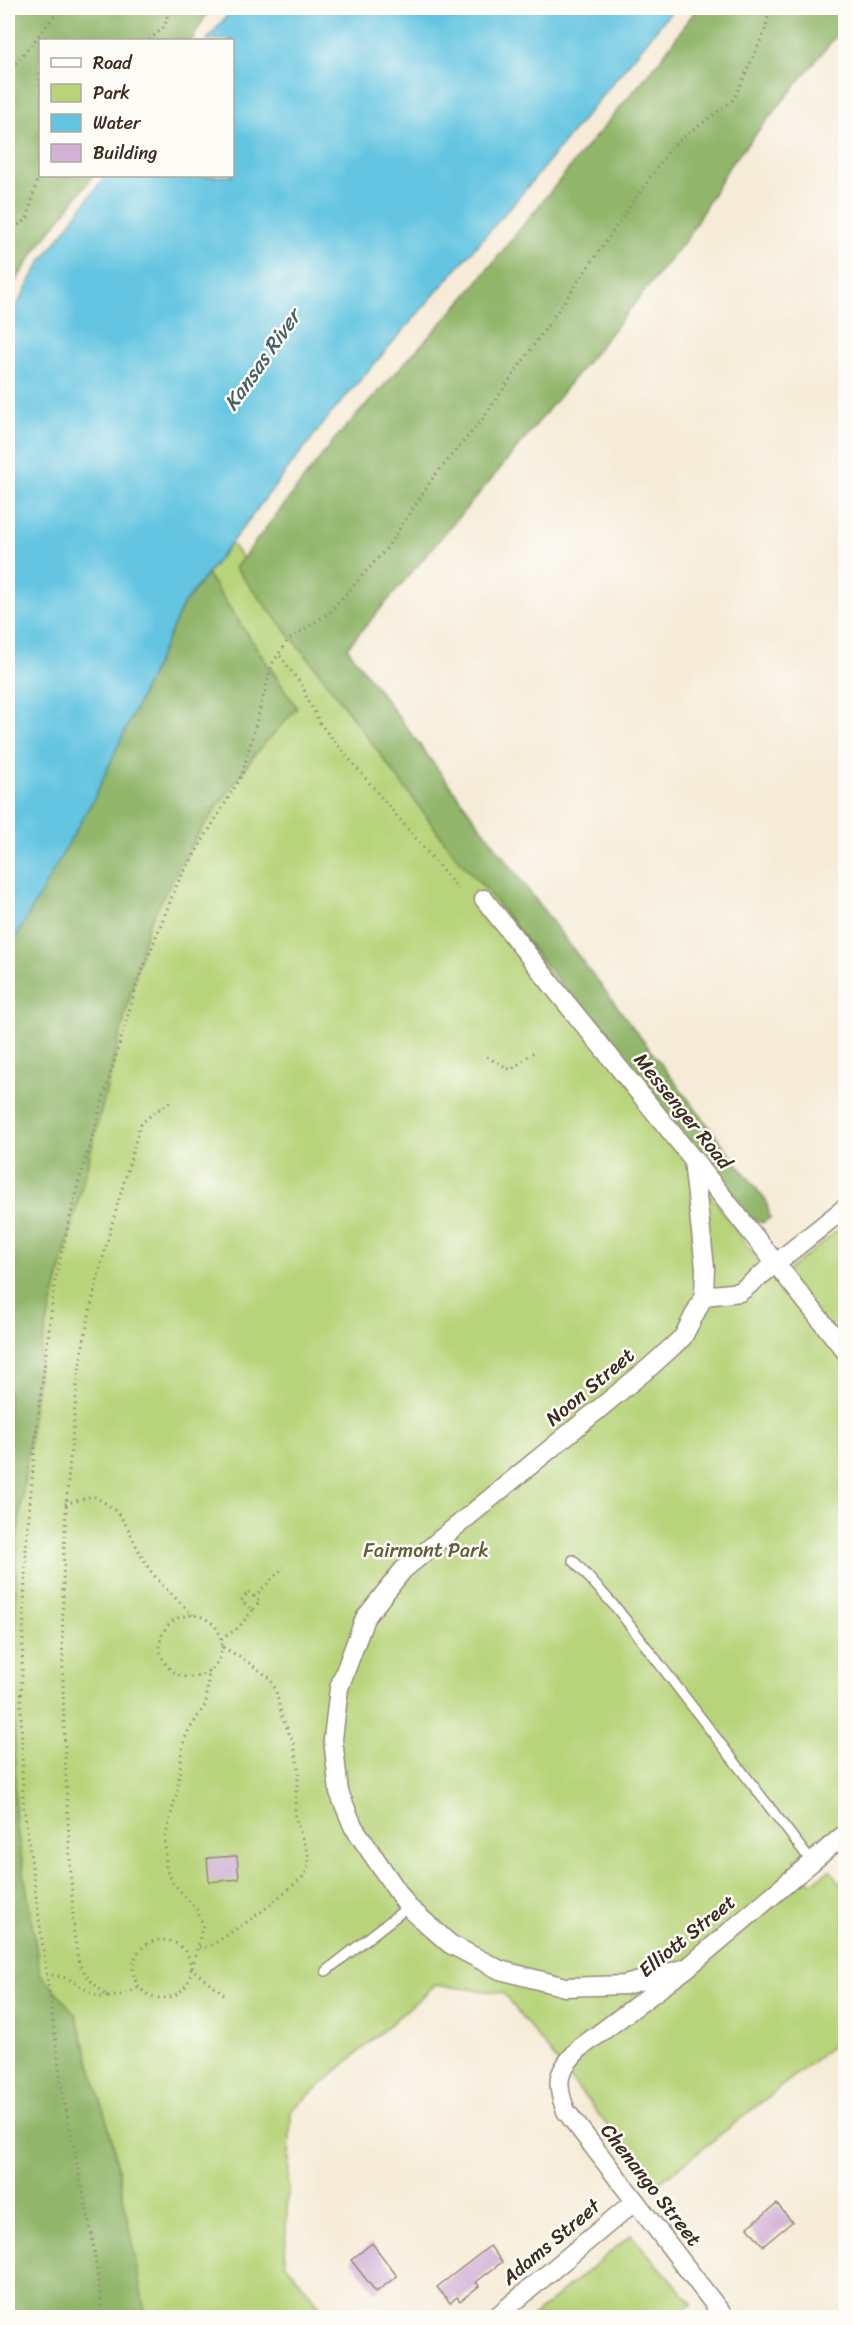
<svg xmlns="http://www.w3.org/2000/svg" width="853" height="2325" viewBox="0 0 853 2325" font-family="Sriracha,sans-serif">
	<style>
		.green { fill: #b7d47a; stroke: #797f4c; stroke-width: 1.5 }
		.forest { fill: #91b66a; stroke: #667044; stroke-width: 1.5 }
		.water { fill: #63c5e1; stroke: #4f7880; stroke-width: 1.5 }
		.building { fill: #d2b1d5 }
		.lines { fill: none; stroke-linecap: round; stroke-linejoin: round }
		.lane-casing { stroke: #988a7a; stroke-width: 12 }
		.street-casing { stroke: #988a7a; stroke-width: 21 }
		.path { stroke: #988a7a; stroke-width: 3; stroke-dasharray: 1.5 4.5; stroke-linecap: butt }
		.lane { stroke: #fff; stroke-width: 9 }
		.street { stroke: #fff; stroke-width: 18 }
		.labels { text-anchor: middle; dominant-baseline: central; stroke-width: 5; stroke-linejoin: round; paint-order: stroke }
		.street-label { font-size: 20px; fill: #3b2a1e; stroke: #fdfcf7 }
		.park-label { font-size: 20px; fill: #605d3a; stroke: #fdfcf7 }
		.water-label { font-size: 21px; font-style: italic; fill: #496062; stroke: #fdfcf7 }
	</style>
	<rect width="100%" height="100%" fill="#fdfcf7"/>
	<filter id="ink" filterUnits="userSpaceOnUse"><feTurbulence type="fractalNoise" baseFrequency=".0167" numOctaves="2"/><feDisplacementMap in="SourceGraphic" scale="12" xChannelSelector="R" yChannelSelector="G"/><feConvolveMatrix kernelMatrix="1 2 1 2 8 2 1 2 1" color-interpolation-filters="sRGB"/></filter>
	<filter id="wash" filterUnits="userSpaceOnUse"><feTurbulence type="fractalNoise" baseFrequency=".008" numOctaves="4" result="noise"/><feDisplacementMap in="SourceGraphic" scale="24" xChannelSelector="R" yChannelSelector="G"/><feGaussianBlur stdDeviation="1.35" result="paint"/><feColorMatrix in="noise" values="0 0 0 0 0 0 0 0 0 0 0 0 0 0 0 0 0 1.4 0 .05"/><feComposite in="paint" operator="in"/></filter>
	<g filter="url(#wash)">
		<rect width="100%" height="100%" fill="#f6ebd7"/>
		<!-- green -->
		<g class="green">
			<path d="M 231,543 L 312,649 L 774,1282 L 845,1224 L 845,1819 L 795,1860 L 811,1883 L 830,1870 L 845,1889 L 845,2036 L 655,2186 L 503,1993 L 435,1985 L 291,2111 L 285,2262 L 328,2317 L 8,2318 L 8,951 L 94,798 L 183,605 Z"/>
			<path d="M 631,2235 L 692,2304 L 675,2317 L 532,2317 Z"/>
		</g>
		<!-- forest -->
		<g class="forest">
			<path d="M 8,8 L 210,8 L 192,40 L 40,40 L 40,176 L 93,176 L 38,247 L 8,293 Z"/>
			<path d="M 697,8 L 845,8 L 845,25 L 728,168 L 686,240 L 505,463 L 347,648 L 544,911 L 766,1201 L 770,1218 L 762,1223 L 752,1219 L 611,1047 L 488,892 L 457,858 L 316,668 L 235,568 L 334,440 L 467,295 L 579,156 L 660,60 Z"/>
			<path d="M 207,574 L 297,708 L 256,753 L 196,837 L 148,925 L 41,1348 L 17,1538 L 14,1643 L 15,1816 L 40,1973 L 76,2015 L 113,2143 L 146,2317 L 8,2318 L 8,951 L 94,798 L 183,605 Z"/>
		</g>
		<!-- water -->
		<path class="water" d="M 233,8 L 674,8 L 525,190 L 329,416 L 183,605 L 94,798 L 8,951 L 8,321 L 41,262 L 105,176 L 232,176 L 232,40 L 207,40 Z"/>
		<g id="blocks">
			<!-- building -->
			<g class="building">
				<path d="M 237,1856 L 239,1879 L 209,1882 L 207,1858 Z"/>
				<path d="M 777,2204 L 792,2222 L 763,2246 L 748,2227 Z"/>
				<path d="M 372,2243 L 397,2276 L 376,2292 L 351,2260 Z"/>
				<path d="M 490,2246 L 502,2262 L 476,2282 L 479,2286 L 460,2301 L 457,2297 L 450,2303 L 437,2287 Z"/>
			</g>
		</g>
	</g>
	<g filter="url(#ink)">
		<use href="#blocks" fill-opacity="0" stroke="#988a7a" stroke-width="1.5"/>
		<g class="lines">
			<!-- lane casing -->
			<g class="lane-casing">
				<g id="lane">
					<path d="M 573,1560 L 618,1610 L 811,1861"/>
					<path d="M 326,1971 L 408,1907"/>
				</g>
			</g>
			<!-- street casing -->
			<g class="street-casing">
				<g id="street">
					<path d="M 484,899 L 559,994 L 693,1159 L 846,1352"/>
					<path d="M 693,1160 L 705,1268 L 704,1296"/>
					<path d="M 687,1968 L 625,1985 L 565,1987 L 500,1970 L 450,1944 L 408,1907 L 353,1826 L 339,1792 L 333,1739 L 339,1688 L 365,1618 L 403,1570 L 650,1367 L 683,1337 L 704,1296 L 740,1292 L 846,1207"/>
					<path d="M 495,2318 L 635,2201"/>
					<path d="M 725,2318 L 566,2111 C 554,2081 558,2070 580,2048 L 687,1968 L 846,1833"/>
				</g>
			</g>
			<!-- path -->
			<g class="path">
				<path d="M 149,40 L 165,26 L 169,8"/>
				<path d="M 8,73 L 61,8"/>
				<path d="M 40,73 L 40,86"/>
				<path d="M 8,231 L 27,220 L 40,168"/>
				<path d="M 280,656 L 304,688 L 306,696 L 321,725 L 458,889"/>
				<path d="M 487,1057 L 511,1070 L 535,1051"/>
				<path d="M 65,1504 L 93,1496 C 130,1514 128,1536 148,1567 C 159,1584 178,1600 193,1615"/>
				<path d="M 248,1592 L 260,1601 L 253,1610 L 241,1601 Z"/>
				<path d="M 254,1597 L 284,1567"/>
				<circle cx="191" cy="1646" r="31"/>
				<path d="M 221,1639 L 238,1628 L 253,1610"/>
				<path d="M 209,1670 L 206,1704 L 187,1733 L 182,1749 L 178,1787 L 165,1839 L 166,1869 L 173,1883 L 197,1910 L 203,1925 L 192,1969 L 225,1995"/>
				<circle cx="162" cy="1969" r="29"/>
				<path d="M 199,1947 L 208,1947 L 220,1940 L 261,1912 L 304,1876 L 309,1865 L 308,1855 L 295,1817 L 295,1801 L 299,1772 L 294,1744 L 282,1717 L 276,1691 L 270,1678 L 242,1658 L 222,1647"/>
				<path d="M 46,1974 L 67,1978 L 98,1997 L 108,1997 L 89,1979 L 79,1964 L 74,1934 C 65,1766 54,1598 73,1430 C 75,1406 77,1382 81,1358 C 94,1279 119,1202 140,1125 L 152,1114 L 173,1100"/>
				<path d="M 108,1997 L 122,1995 L 139,1987"/>
				<path d="M 103,2318 L 92,2234 L 63,2095 L 23,1800 L 21,1704 L 26,1547 L 37,1425 L 55,1281 L 78,1185 L 137,984 L 178,882 L 242,775 L 272,664 L 288,640 L 329,613 L 386,549 L 435,475 L 482,420 L 672,146 L 734,99 L 765,31 L 770,8"/>
			</g>
			<!-- lane -->
			<use href="#lane" class="lane"/>
			<!-- street -->
			<use href="#street" class="street"/>
		</g>
	</g>
	<g class="labels">
		<!-- street labels -->
		<g class="street-label">
			<text transform="translate(683 1111) rotate(51)">Messenger Road</text>
			<text transform="translate(590 1387) rotate(-40)">Noon Street</text>
			<text transform="translate(687 1936) rotate(-39)">Elliott Street</text>
			<text transform="translate(651 2185) rotate(52)">Chenango Street</text>
			<text transform="translate(551 2242) rotate(-40)">Adams Street</text>
		</g>
		<!-- park labels -->
		<g class="park-label">
			<text x="426" y="1550">Fairmont Park</text>
		</g>
		<!-- water labels -->
		<g class="water-label">
			<text transform="translate(262 360) rotate(-55)">Kansas River</text>
		</g>
	</g>
	<!-- margin -->
	<rect width="853" height="2325" fill="none" stroke="#fdfcf7" stroke-width="30"/>
	<!-- legend -->
	<rect x="39" y="39" width="195" height="138" fill="#fdfcf7" stroke="#afa8a0" stroke-width="1.5"/>
	<rect x="51" y="58" width="30" height="9" fill="#ffffff" stroke="#afa8a0" stroke-width="1.5"/>
	<text x="93" y="69" font-size="18" fill="#3b2a1e">Road</text>
	<rect x="51" y="84" width="30" height="18" fill="#b7d47a" stroke="#afa8a0" stroke-width="1.5"/>
	<text x="93" y="99" font-size="18" fill="#3b2a1e">Park</text>
	<rect x="51" y="114" width="30" height="18" fill="#63c5e1" stroke="#afa8a0" stroke-width="1.5"/>
	<text x="93" y="129" font-size="18" fill="#3b2a1e">Water</text>
	<rect x="51" y="144" width="30" height="18" fill="#d2b1d5" stroke="#afa8a0" stroke-width="1.5"/>
	<text x="93" y="159" font-size="18" fill="#3b2a1e">Building</text>
</svg>
